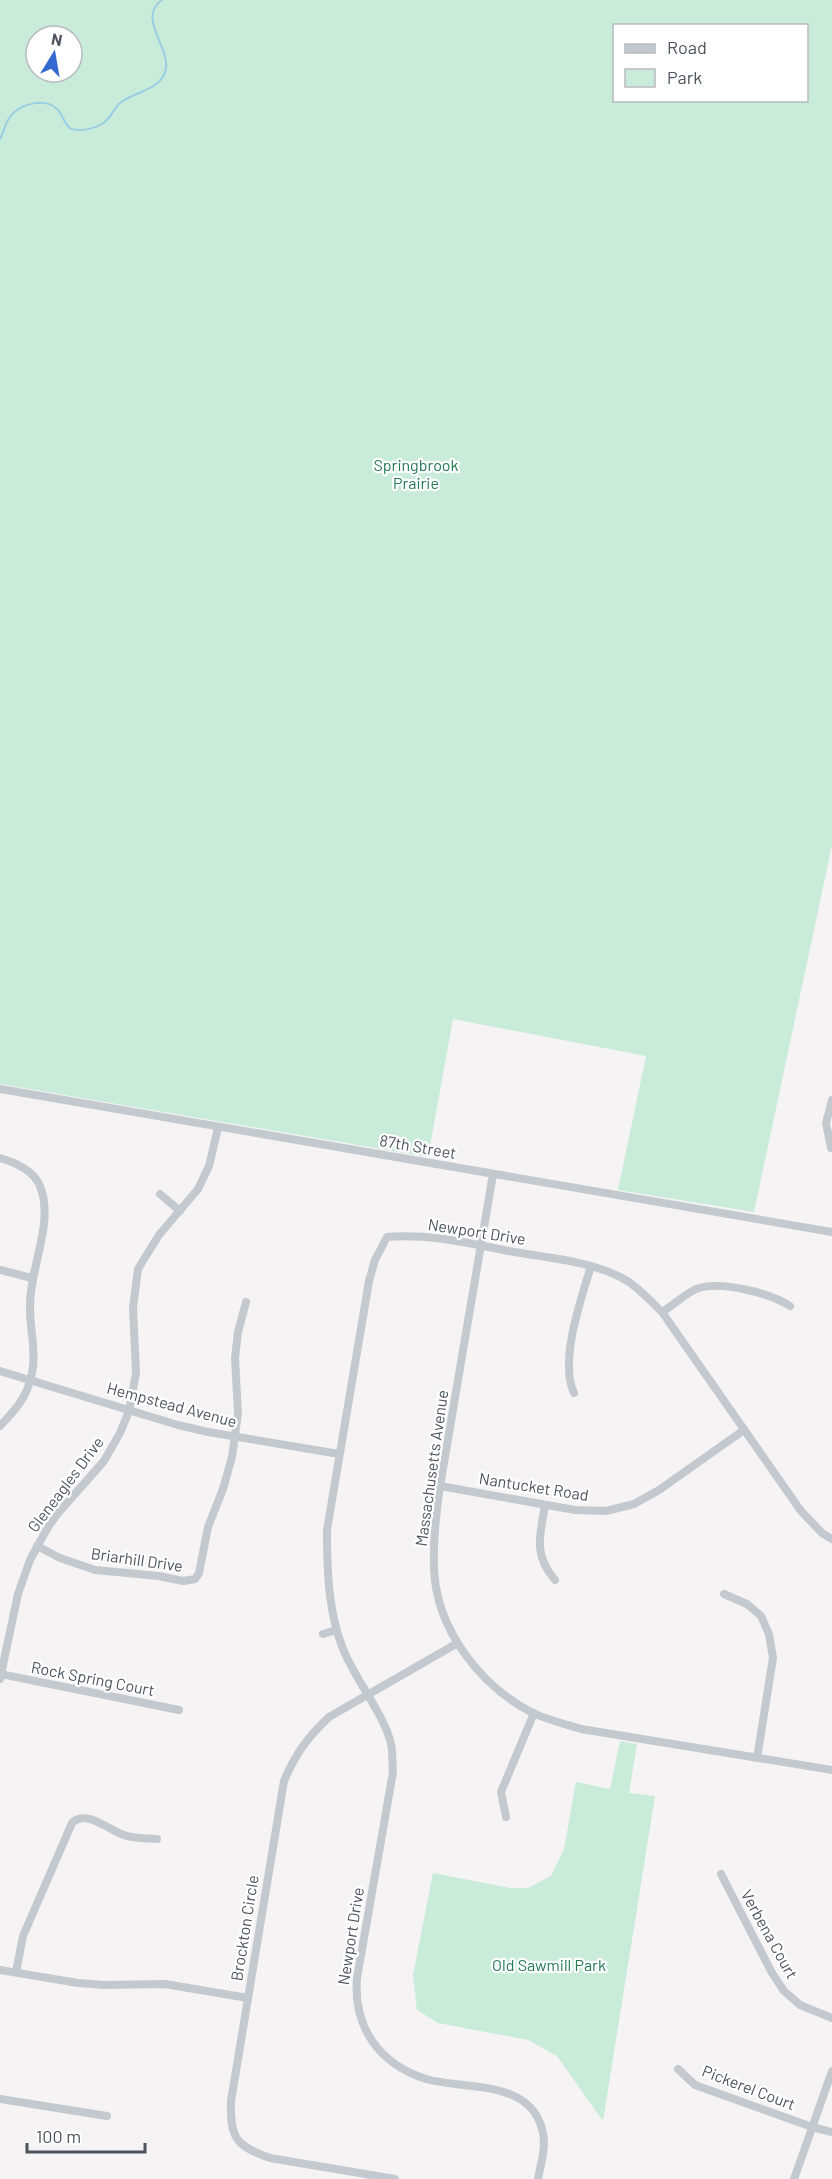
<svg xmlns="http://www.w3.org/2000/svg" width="832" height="2179" viewBox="0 0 832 2179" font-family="Barlow,sans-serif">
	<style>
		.green { fill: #c8ecd9; fill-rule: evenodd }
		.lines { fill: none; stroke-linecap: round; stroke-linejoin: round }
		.stream { stroke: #9bcee3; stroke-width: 2 }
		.minor { stroke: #c3c9cf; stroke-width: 8 }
		.labels { text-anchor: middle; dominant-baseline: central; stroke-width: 4.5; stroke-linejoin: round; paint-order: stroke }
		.park-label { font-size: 16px; fill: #247955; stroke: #fff }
		.street-label { font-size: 16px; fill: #4d545e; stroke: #fff }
	</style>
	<rect width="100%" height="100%" fill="#f5f3f3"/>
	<!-- green -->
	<g class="green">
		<path d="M 0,0 L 832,0 L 832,845 L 754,1212 L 618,1190 L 646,1056 L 453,1019 L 428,1157 L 0,1084 ZM 614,26 L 806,26 L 806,100 L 614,100 ZM 36,36 L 72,36 L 72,72 L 36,72 Z"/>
		<path d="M 620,1741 L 637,1744 L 629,1793 L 655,1796 L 603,2121 L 557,2056 L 528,2040 L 438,2023 L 417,2010 L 413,1975 L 433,1873 L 510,1888 L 528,1888 L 551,1876 L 564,1849 L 576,1782 L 610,1789 Z"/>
	</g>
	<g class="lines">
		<!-- stream -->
		<path class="stream" d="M 0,139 C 4,132 5,123 10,117 C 19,104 45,97 57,109 C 63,115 64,124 71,129 C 81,131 93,129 102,124 C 111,119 113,109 120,103 C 135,91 163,90 166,68 C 169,46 137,17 162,0"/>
		<!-- minor -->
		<g class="minor">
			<path d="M 0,1089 L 832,1232"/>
			<path d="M 831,1148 L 826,1123 L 832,1100"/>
			<path d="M 0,1158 C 15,1162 34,1171 40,1186 C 55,1223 29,1268 30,1308 C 30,1333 38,1356 30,1381 C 25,1400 13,1412 0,1426"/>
			<path d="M 493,1174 L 440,1486 C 436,1513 433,1540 434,1568 C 436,1629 480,1686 533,1713 C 548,1720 565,1724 581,1729 L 832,1770"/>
			<path d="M 160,1194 L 180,1211"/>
			<path d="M 0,1270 L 32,1278"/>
			<path d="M 662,1312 C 673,1305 684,1295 696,1289 C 719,1280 770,1293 790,1306"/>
			<path d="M 0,1371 L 178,1425 L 208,1432 L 339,1454"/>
			<path d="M 574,1393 C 559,1361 581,1299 591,1266"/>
			<path d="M 440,1486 L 575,1510 L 606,1511 L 634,1504 L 659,1490 L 744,1430"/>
			<path d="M 545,1505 C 540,1536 533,1554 555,1580"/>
			<path d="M 37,1546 L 60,1558 L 95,1570 L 159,1576 L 183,1581 L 195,1579 L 199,1573 L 208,1527 L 223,1489 L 232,1457 L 238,1413 L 235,1358 L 238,1332 L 246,1302"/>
			<path d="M 724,1594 L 747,1604 L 761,1616 L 769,1634 L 773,1658 L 757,1758"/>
			<path d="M 323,1634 L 336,1630"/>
			<path d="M 0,1674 L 179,1710"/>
			<path d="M 0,1679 L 18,1594 L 30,1560 L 48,1527 L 59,1512 L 104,1461 L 120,1433 L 129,1411 L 136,1373 L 133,1308 L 138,1269 L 159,1235 L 198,1189 L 209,1166 L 218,1128"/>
			<path d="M 506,1817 L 501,1792 L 534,1713"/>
			<path d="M 721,1874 L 772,1973 L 784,1991 L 800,2005 L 832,2018"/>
			<path d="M 0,1970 L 78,1983 L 104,1985 L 165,1984 L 248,1998"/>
			<path d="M 16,1972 L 23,1936 L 72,1823 C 86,1809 109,1830 124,1835 C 134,1839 147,1838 157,1839"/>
			<path d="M 678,2069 L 695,2085 L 812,2127 L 832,2132"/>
			<path d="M 0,2099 L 107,2116"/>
			<path d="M 395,2179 L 270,2158 C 235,2146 230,2137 231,2101 L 284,1781 C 296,1753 307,1738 329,1717 L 456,1644"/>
			<path d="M 538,2179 C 541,2163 547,2144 542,2129 C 529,2079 464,2090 426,2079 C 379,2064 353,2027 357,1978 L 393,1772 C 392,1763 393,1753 391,1744 C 385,1716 355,1679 343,1649 C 328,1611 327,1570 327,1530 L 369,1281 L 375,1260 L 387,1237 C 429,1233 472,1244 514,1252 C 550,1258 591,1261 624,1279 C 639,1287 650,1301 662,1312 L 801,1511 L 822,1533 L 832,1539"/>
			<path d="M 794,2179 L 832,2071"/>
		</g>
	</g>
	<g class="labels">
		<!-- park labels -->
		<g class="park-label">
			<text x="416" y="464">Springbrook<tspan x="416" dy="18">Prairie</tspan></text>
			<text x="549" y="1964">Old Sawmill Park</text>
		</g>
		<!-- street labels -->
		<g class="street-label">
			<text transform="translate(418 1146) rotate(10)">87th Street</text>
			<text transform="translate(477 1231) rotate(9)">Newport Drive</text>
			<text transform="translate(172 1404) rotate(15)">Hempstead Avenue</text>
			<text transform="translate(431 1468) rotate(-82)">Massachusetts Avenue</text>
			<text transform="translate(65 1484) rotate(-53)">Gleneagles Drive</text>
			<text transform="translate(534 1486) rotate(9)">Nantucket Road</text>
			<text transform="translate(137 1559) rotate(8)">Briarhill Drive</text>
			<text transform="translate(93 1678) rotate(11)">Rock Spring Court</text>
			<text transform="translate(244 1928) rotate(-81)">Brockton Circle</text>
			<text transform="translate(770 1934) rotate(61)">Verbena Court</text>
			<text transform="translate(350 1936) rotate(-81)">Newport Drive</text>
			<text transform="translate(749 2087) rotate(21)">Pickerel Court</text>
		</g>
	</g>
	<!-- legend -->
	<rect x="613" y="24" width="195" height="78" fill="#ffffff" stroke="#b8bbbf" stroke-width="1.5"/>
	<rect x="625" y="44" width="30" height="9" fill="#c3c9cf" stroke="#b8bbbf" stroke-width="1.5"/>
	<text x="667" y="54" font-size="18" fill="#4d545e">Road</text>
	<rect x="625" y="69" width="30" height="18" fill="#c8ecd9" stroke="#b8bbbf" stroke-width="1.5"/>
	<text x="667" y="84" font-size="18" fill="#4d545e">Park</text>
	<!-- north arrow -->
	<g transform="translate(54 54) rotate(11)"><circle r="28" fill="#ffffff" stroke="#b8bbbf" stroke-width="1.5"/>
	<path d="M0-4.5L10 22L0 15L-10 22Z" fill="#326ad0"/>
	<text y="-9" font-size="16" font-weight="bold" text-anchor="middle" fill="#4d545e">N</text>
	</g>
	<!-- scale -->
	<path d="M27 2143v9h118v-9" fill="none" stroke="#4d545e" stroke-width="3"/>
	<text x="36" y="2143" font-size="18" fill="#4d545e" stroke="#ffffff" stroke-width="4.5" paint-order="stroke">100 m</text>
</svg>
